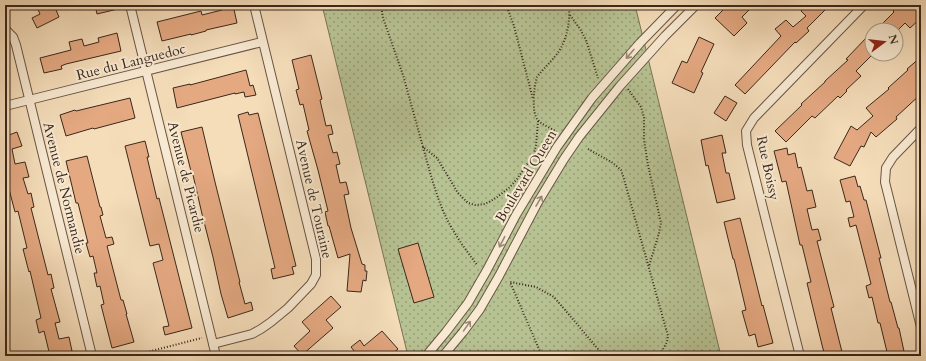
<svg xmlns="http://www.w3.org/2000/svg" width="926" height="361" viewBox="0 0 926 361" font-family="Cardo,serif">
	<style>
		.grass { fill: url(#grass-dots); stroke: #787557 }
		.building { fill: #e5a982; stroke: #3a281b }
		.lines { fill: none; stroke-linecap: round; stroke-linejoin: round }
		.street-casing { stroke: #695543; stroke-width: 10 }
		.path { stroke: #3a281b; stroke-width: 2; stroke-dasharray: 1 2; stroke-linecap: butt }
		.street { stroke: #f8e9d2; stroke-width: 8 }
		.oneway { stroke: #998876 }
		.labels { text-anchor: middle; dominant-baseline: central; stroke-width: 4; stroke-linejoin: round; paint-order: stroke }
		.street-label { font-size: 14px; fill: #3a281b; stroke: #f8e9d2 }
	</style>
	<defs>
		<pattern id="grass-dots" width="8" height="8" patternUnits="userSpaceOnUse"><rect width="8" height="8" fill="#b7c293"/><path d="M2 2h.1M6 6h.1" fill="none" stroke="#969e77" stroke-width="1.8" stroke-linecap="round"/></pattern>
	</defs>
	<rect width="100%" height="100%" fill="#f5ddba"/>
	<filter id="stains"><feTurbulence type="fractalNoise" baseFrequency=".005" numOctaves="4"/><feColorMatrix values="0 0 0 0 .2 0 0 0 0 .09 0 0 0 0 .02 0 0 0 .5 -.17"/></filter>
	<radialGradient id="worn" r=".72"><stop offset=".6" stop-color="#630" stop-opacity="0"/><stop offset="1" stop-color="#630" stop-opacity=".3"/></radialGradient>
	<!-- grass -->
	<path class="grass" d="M 322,5 L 635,5 L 721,356 L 408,356 Z"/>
	<!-- building -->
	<g class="building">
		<path d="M 36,5 L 54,5 L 59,17 L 37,28 L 32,18 L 40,14 Z"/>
		<path d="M 95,5 L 122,5 L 122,8 L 97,14 Z"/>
		<path d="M 221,5 L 233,5 L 237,23 L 206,30 L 206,31 L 191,35 L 191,34 L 162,41 L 157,22 L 201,11 L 202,15 L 222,10 Z"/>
		<path d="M 728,5 L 754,5 L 742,17 L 747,23 L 734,36 L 715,18 Z"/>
		<path d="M 807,5 L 830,5 L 807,28 L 809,31 L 796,43 L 795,42 L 745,94 L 735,85 L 781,36 L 775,29 L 786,20 L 793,27 L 806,16 L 801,11 Z"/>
		<path d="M 899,5 L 921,5 L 921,18 L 910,28 L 905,23 L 896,32 L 896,30 L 876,30 L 894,12 L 893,11 Z"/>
		<path d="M 117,33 L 121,51 L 66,64 L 61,66 L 62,69 L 44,73 L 40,58 L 71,50 L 69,42 L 82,39 L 84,46 L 99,42 L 98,38 Z"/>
		<path d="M 872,34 L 872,55 L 856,71 L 861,76 L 846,90 L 847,91 L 840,98 L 838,96 L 815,118 L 812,116 L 786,142 L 775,131 L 802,105 L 801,104 L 825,82 L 825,81 L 848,60 L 846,59 L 867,37 L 868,38 Z"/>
		<path d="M 699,37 L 714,44 L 701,72 L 703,73 L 694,93 L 672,83 L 682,61 L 687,63 Z"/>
		<path d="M 311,55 L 322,99 L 320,100 L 326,126 L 331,125 L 333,134 L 328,135 L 333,153 L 337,152 L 340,164 L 336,165 L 340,183 L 346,182 L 349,194 L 344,195 L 351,228 L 362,264 L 365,265 L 365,271 L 367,271 L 366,281 L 363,280 L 361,292 L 347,291 L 350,254 L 338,258 L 329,226 L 328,226 L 325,212 L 328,211 L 318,170 L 307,131 L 309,130 L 303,104 L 300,105 L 296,90 L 299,89 L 292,60 Z"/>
		<path d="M 921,57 L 921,94 L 896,117 L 897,119 L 876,137 L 871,132 L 864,147 L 861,146 L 850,166 L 834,158 L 851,126 L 857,130 L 873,116 L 866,108 L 889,89 L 888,88 L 908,70 L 907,69 Z"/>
		<path d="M 246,70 L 250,86 L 253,85 L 256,95 L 245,97 L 244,92 L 235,94 L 235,93 L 177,108 L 173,88 L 190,84 L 190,85 Z"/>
		<path d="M 725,96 L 737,103 L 726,121 L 714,113 Z"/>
		<path d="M 130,98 L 135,118 L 94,129 L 93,128 L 66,136 L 60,115 L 75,110 L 76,111 Z"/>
		<path d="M 248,112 L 249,115 L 258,113 L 296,266 L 292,267 L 294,274 L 273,279 L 271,269 L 275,268 L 238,115 Z"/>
		<path d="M 202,127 L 215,182 L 240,282 L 239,282 L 245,304 L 251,302 L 253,310 L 228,318 L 221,294 L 213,257 L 202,214 L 193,175 L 192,175 L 181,132 Z"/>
		<path d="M 17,132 L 22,146 L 12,149 L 15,164 L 25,162 L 29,177 L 23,178 L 28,194 L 31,193 L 34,207 L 31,208 L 48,275 L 51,274 L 54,288 L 51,289 L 60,322 L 55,323 L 59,339 L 69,337 L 72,351 L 53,356 L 50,356 L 44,331 L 39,333 L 36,320 L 41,318 L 30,271 L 29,272 L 23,249 L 27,248 L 18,211 L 15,212 L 5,174 L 5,134 L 8,133 L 9,135 Z"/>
		<path d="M 722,135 L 726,153 L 722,153 L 726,173 L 729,173 L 735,199 L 717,203 L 708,165 L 706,166 L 701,140 Z"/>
		<path d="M 145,141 L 149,157 L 147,157 L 157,199 L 159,198 L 192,328 L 165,335 L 163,327 L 169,326 L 153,263 L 163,260 L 159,244 L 150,246 L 125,146 Z"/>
		<path d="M 787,148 L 788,155 L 795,153 L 798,168 L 801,167 L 807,191 L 812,190 L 816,207 L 807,209 L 812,230 L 818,229 L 821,240 L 817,241 L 834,307 L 831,308 L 843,356 L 825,356 L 822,345 L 807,283 L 811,282 L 802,245 L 800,245 L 786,181 L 782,182 L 774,151 Z"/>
		<path d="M 87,156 L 100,207 L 101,207 L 103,215 L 100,216 L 106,238 L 112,237 L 114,244 L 107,246 L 121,300 L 123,300 L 127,314 L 126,314 L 134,342 L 112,348 L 101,305 L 104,304 L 100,286 L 97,287 L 94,273 L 97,273 L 93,256 L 90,257 L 86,243 L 88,243 L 78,203 L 76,203 L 66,161 Z"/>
		<path d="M 855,176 L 858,187 L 860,186 L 864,200 L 866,200 L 881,258 L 879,258 L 890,302 L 891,302 L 898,328 L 899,328 L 905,356 L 888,356 L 880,323 L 878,323 L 872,297 L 869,298 L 866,286 L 871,284 L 867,268 L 856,225 L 850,227 L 848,218 L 854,217 L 850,201 L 846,202 L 840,180 Z"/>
		<path d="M 740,218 L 762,306 L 763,305 L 773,343 L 758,347 L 755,334 L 749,336 L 742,311 L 746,310 L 734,259 L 733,259 L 724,222 Z"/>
		<path d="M 418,243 L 434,297 L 414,303 L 398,249 Z"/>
		<path d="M 331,296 L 341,307 L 326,320 L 333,328 L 302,355 L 294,346 L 310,331 L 302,322 Z"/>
		<path d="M 382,331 L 398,349 L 390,356 L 372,356 L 367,351 L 360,356 L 358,356 L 351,347 L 360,340 L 364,346 Z"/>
	</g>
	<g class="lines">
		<!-- street casing -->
		<g class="street-casing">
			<g id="street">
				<path d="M 130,5 L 216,356"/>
				<path d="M 5,29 L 13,37 L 16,45 L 92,356"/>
				<path d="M 5,106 L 262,42"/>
				<path d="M 921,128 L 893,157 L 886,168 L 885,182 L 921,327"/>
				<path d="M 213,344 L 252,334 L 261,329 L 271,322 L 288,308 L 311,284 L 316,275 L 316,259 L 254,5"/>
				<path d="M 426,356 L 446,332 L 468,303 L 487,270 L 516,215 L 557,147 L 592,98 L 640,43 L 677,5"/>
				<path d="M 443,356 L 463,332 L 480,309 L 499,276 L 538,202 L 564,159 L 579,137 L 620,86 L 665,36 L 696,5"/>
				<path d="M 800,356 L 747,145 L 746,131 L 754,118 L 864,5"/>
			</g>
		</g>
		<!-- path -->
		<g class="path">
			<path d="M 381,5 L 383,18 L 403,75 L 423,147 L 437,158 L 458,193 L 468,203 L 475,205 L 485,204 L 496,198 L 510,187 L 517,179 L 534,154 L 536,145 L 538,121"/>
			<path d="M 505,5 L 508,10 L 514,26 L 533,99"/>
			<path d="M 570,15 L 580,29 L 586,40 L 598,78"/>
			<path d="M 628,89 L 641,107 L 644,117 L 644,140 L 648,165 L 661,223 L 659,233 L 649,266"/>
			<path d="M 557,132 C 551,128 542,125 538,120 C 531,113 534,86 537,77 C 544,68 553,60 559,51 C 568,37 570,20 569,5"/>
			<path d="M 423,147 C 429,169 435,192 444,213 C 452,231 465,249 477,265"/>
			<path d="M 588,149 L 613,163 L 621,170 L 624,179 L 668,336 L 667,342 L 659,356"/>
			<path d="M 132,356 L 202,338"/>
			<path d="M 542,356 L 510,282 L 536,287 L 554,297 L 604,356"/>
		</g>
		<!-- street -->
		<use href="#street" class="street"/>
	</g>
	<!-- one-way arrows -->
	<defs><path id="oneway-shaft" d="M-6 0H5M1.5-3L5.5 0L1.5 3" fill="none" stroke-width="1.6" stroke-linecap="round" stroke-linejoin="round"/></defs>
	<g class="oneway">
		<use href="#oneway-shaft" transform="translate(630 54) rotate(131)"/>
		<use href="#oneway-shaft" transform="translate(539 201) rotate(-60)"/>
		<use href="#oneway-shaft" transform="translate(502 242) rotate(117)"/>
		<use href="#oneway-shaft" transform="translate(467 326) rotate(-55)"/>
	</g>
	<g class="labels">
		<!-- street labels -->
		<g class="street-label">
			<text transform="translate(131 62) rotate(-14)">Rue du Languedoc</text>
			<text transform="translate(768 168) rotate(78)">Rue Boissy</text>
			<text transform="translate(526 176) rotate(-59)">Boulevard Queen</text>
			<text transform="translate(186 177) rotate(76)">Avenue de Picardie</text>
			<text transform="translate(64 188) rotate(76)">Avenue de Normandie</text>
			<text transform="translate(314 199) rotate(77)">Avenue de Touraine</text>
		</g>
	</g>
	<!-- margin -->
	<rect width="926" height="361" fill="none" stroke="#f5ddba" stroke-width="20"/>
	<rect x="6" y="6" width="914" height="349" fill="none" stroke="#3a281b" stroke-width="2"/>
	<rect x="10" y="10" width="906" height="341" fill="none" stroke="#3a281b"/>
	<!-- north arrow -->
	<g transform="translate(884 42) rotate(75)"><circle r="19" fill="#f8e9d2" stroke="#ac9c89"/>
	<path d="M0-3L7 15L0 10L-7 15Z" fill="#8f2418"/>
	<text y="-6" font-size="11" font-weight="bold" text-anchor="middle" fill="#3a281b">N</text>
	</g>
	<rect width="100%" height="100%" filter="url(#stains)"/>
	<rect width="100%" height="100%" fill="url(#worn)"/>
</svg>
